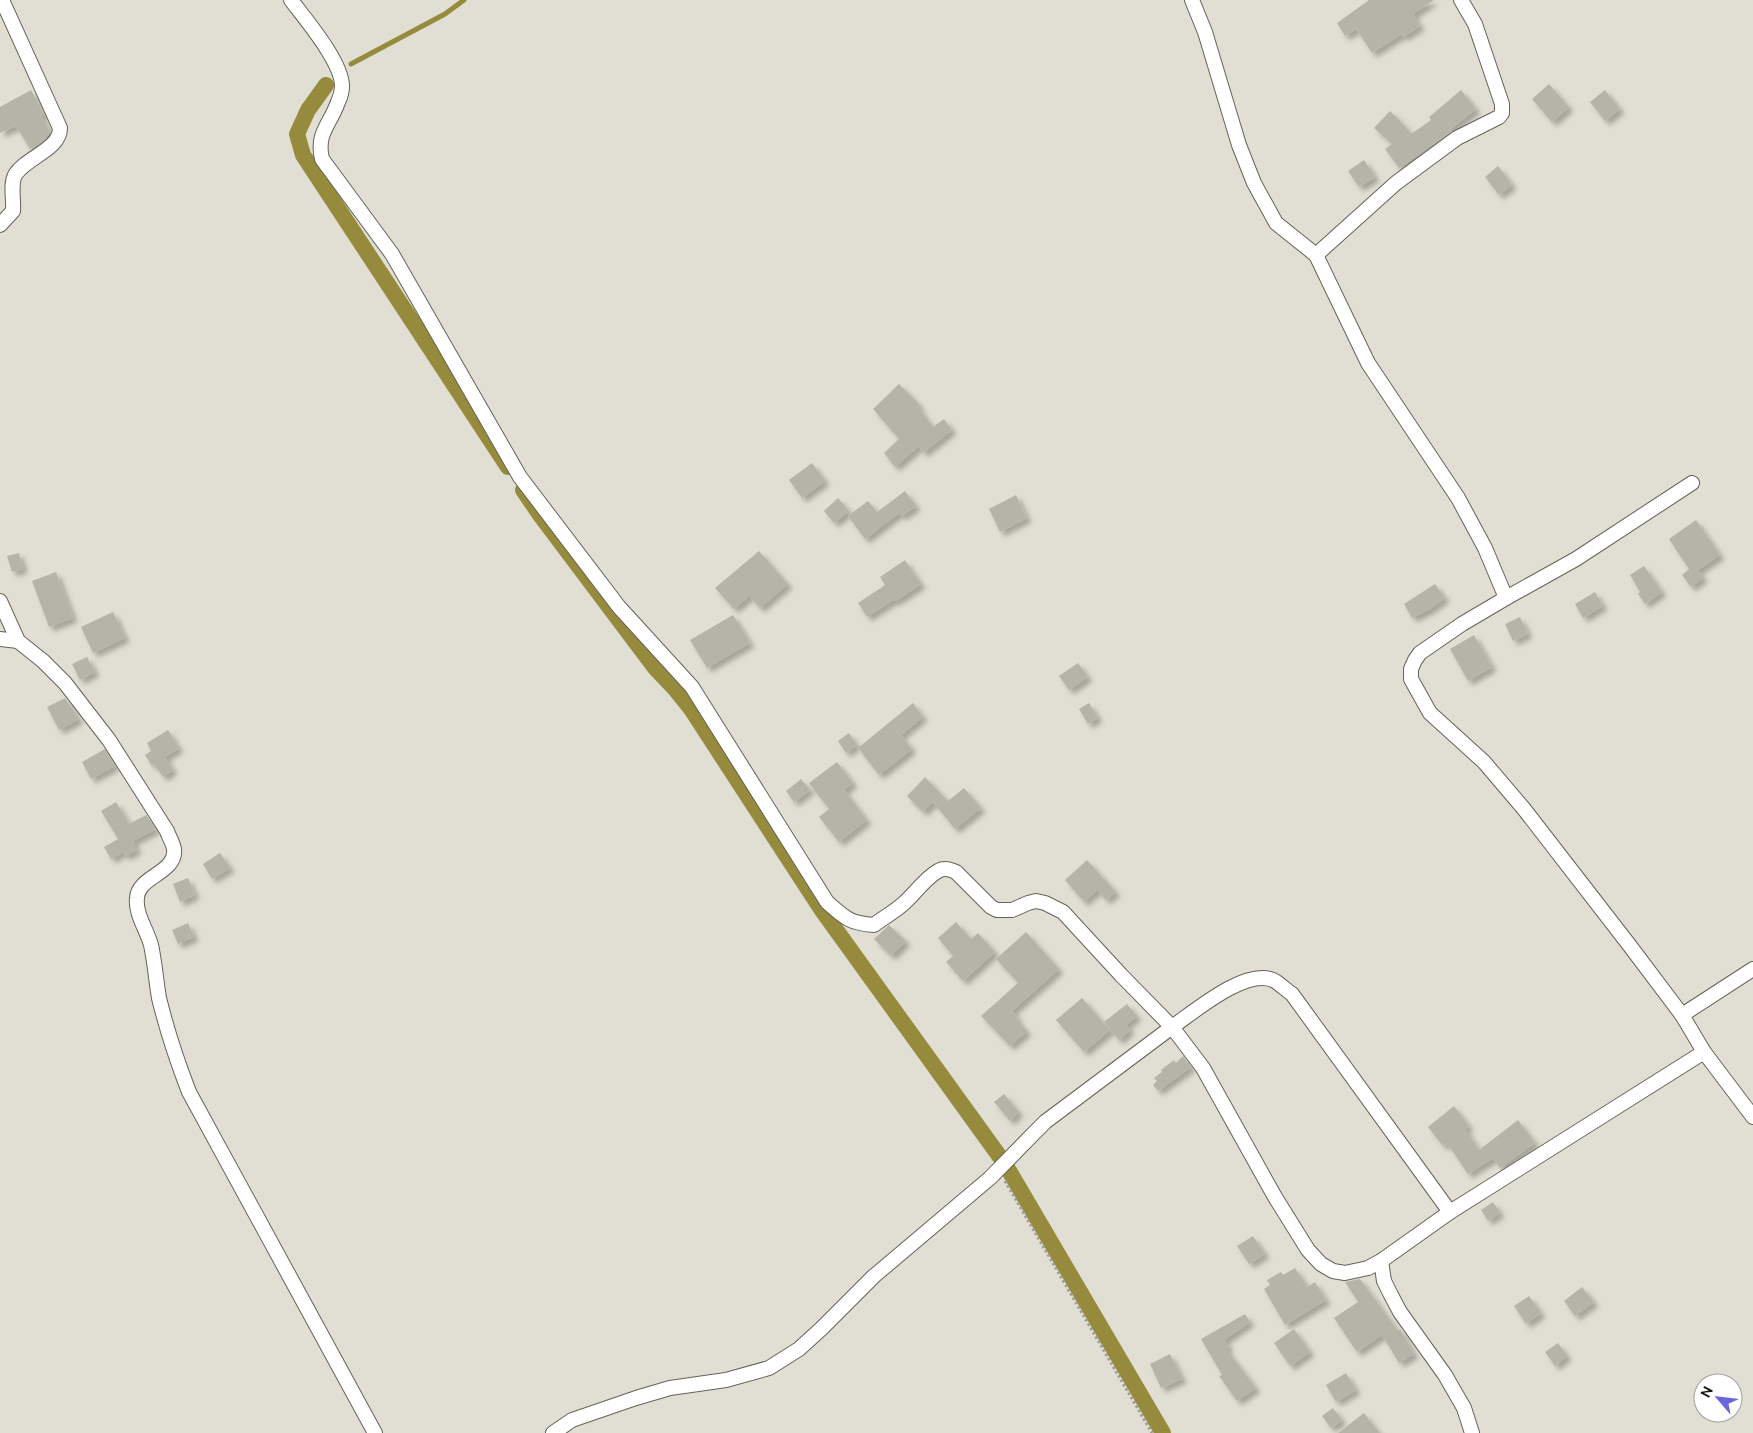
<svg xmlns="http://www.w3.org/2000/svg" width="1753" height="1433" viewBox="0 0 1753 1433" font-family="Ubuntu,sans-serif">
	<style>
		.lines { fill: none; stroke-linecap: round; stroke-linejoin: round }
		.stream { stroke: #968a3d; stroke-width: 5 }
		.canal { stroke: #968a3d; stroke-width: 16 }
		.building { fill: #b5b4a8; filter: url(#shadow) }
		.street-casing { stroke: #646358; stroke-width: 16 }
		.path { stroke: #9e9d94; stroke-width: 3; stroke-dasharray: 2.5 2.5; stroke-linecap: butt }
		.street { stroke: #fff; stroke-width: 14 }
	</style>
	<defs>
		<filter id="shadow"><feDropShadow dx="4.5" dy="4.5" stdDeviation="2.5" flood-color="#0004"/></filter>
	</defs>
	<rect width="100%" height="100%" fill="#e1dfd3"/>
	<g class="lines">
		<!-- stream -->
		<path class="stream" d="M 351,64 L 445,14 L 464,0"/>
		<!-- canal -->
		<g class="canal">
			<path d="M 326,85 L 308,110 L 297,134 L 303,155 L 508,467"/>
			<path d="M 523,490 L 540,515 L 655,668 L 675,689 L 691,709 L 821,909 L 1000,1157"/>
			<path d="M 1008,1169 L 1163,1433"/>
		</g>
	</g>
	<!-- building -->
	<g class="building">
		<path d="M 1369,0 L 1434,0 L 1413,14 L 1420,26 L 1403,37 L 1402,34 L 1372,53 L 1356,29 L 1345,36 L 1337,23 Z"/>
		<path d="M 1549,84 L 1569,107 L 1552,122 L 1532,99 Z"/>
		<path d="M 31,90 L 44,114 L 41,116 L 50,132 L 43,141 L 30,149 L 16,126 L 0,133 L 0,107 Z"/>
		<path d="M 1461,90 L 1476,109 L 1451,129 L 1452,131 L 1399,168 L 1385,149 L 1392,144 L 1374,128 L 1390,111 L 1405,126 L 1411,134 L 1431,120 L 1429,117 Z"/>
		<path d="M 1605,90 L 1620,109 L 1605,121 L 1590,102 Z"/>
		<path d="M 1364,160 L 1375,177 L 1359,187 L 1348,171 Z"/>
		<path d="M 1498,166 L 1512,185 L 1499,195 L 1485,177 Z"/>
		<path d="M 899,384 L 920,405 L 918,407 L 933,427 L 944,419 L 952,430 L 923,453 L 919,446 L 895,467 L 884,453 L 899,439 L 873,409 Z"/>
		<path d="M 812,463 L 825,481 L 802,498 L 789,480 Z"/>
		<path d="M 905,491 L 916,506 L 902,516 L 899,513 L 865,539 L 848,516 L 868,501 L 877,512 Z"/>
		<path d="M 1016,495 L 1027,518 L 1000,532 L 989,509 Z"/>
		<path d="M 838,498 L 849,511 L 834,523 L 824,511 Z"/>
		<path d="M 1696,520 L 1720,555 L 1698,570 L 1703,578 L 1691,587 L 1682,575 L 1689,569 L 1669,539 Z"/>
		<path d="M 759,551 L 788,584 L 760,608 L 749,596 L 734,609 L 715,588 Z"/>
		<path d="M 19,553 L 23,569 L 12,572 L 7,556 Z"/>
		<path d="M 905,560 L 921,584 L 896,601 L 895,599 L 867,617 L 858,603 L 885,585 L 880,577 Z"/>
		<path d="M 1644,566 L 1662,592 L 1645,604 L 1638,594 L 1640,592 L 1630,575 Z"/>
		<path d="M 56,572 L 73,618 L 49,627 L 32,581 Z"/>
		<path d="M 1435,584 L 1445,598 L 1430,609 L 1412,618 L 1404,604 Z"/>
		<path d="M 1595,592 L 1603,606 L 1583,618 L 1575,604 Z"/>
		<path d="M 113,612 L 125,638 L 93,653 L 81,627 Z"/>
		<path d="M 733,615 L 750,643 L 707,668 L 690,640 Z"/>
		<path d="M 1520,617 L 1528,634 L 1513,641 L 1505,624 Z"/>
		<path d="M 1474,635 L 1492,667 L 1468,681 L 1450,649 Z"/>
		<path d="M 87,657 L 95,672 L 80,680 L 72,664 Z"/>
		<path d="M 1078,663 L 1088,677 L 1069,690 L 1059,676 Z"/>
		<path d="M 65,698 L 79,719 L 59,730 L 47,707 Z"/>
		<path d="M 913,703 L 923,717 L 901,735 L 912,749 L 879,775 L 858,748 Z"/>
		<path d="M 1089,703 L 1098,718 L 1088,724 L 1079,709 Z"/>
		<path d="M 168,730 L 179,748 L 165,757 L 173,770 L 163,777 L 154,764 L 152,766 L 145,755 L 151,751 L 147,743 Z"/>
		<path d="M 849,733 L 857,745 L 846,753 L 838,741 Z"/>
		<path d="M 105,749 L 115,766 L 91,779 L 82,762 Z"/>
		<path d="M 837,762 L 853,783 L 844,790 L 867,820 L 839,842 L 819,817 L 829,809 L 809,783 Z"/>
		<path d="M 925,777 L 948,801 L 964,788 L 981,808 L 955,829 L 933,802 L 923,812 L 907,796 Z"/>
		<path d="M 801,779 L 810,790 L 794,802 L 786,791 Z"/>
		<path d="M 116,802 L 129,824 L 146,815 L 156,829 L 133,841 L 137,850 L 125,856 L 123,852 L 111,859 L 104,847 L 118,839 L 101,811 Z"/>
		<path d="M 220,853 L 230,868 L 212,879 L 203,864 Z"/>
		<path d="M 1087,860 L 1116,892 L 1106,900 L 1097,890 L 1084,902 L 1065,880 Z"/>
		<path d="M 188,878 L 195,895 L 180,902 L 173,884 Z"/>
		<path d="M 956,922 L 971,939 L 978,933 L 995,952 L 963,981 L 946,962 L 953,956 L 938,938 Z"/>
		<path d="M 188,923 L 194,937 L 178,944 L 172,930 Z"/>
		<path d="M 889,925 L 906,941 L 891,956 L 874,939 Z"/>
		<path d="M 1026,932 L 1059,969 L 1012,1011 L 1018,1017 L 1016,1018 L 1027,1031 L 1010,1046 L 981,1016 L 1018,983 L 996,959 Z"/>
		<path d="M 1082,998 L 1110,1030 L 1084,1052 L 1056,1020 Z"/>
		<path d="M 1127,1004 L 1137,1016 L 1126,1025 L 1130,1030 L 1119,1040 L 1104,1022 Z"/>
		<path d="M 1183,1056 L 1191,1067 L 1158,1091 L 1153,1085 L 1157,1081 L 1154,1078 L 1162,1072 L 1161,1070 L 1174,1060 L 1176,1063 Z"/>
		<path d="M 1004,1094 L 1019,1112 L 1010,1121 L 994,1102 Z"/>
		<path d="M 1454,1106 L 1469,1126 L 1465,1129 L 1479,1150 L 1518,1120 L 1535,1143 L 1500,1168 L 1493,1158 L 1468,1174 L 1447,1143 L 1443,1146 L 1428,1127 Z"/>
		<path d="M 1493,1202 L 1500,1213 L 1488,1221 L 1481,1210 Z"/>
		<path d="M 1253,1236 L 1265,1254 L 1249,1264 L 1237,1246 Z"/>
		<path d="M 1295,1268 L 1307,1287 L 1315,1282 L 1326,1300 L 1285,1325 L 1264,1289 L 1270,1285 L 1267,1280 L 1281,1272 L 1283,1275 Z"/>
		<path d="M 1360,1279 L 1398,1331 L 1400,1329 L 1414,1354 L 1399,1363 L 1382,1335 L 1357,1352 L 1334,1318 L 1358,1302 L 1345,1282 Z"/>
		<path d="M 1582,1287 L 1594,1302 L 1575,1316 L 1564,1301 Z"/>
		<path d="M 1529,1296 L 1541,1313 L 1526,1324 L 1514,1306 Z"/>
		<path d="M 1245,1314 L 1250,1322 L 1224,1340 L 1229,1347 L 1226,1349 L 1256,1388 L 1237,1401 L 1219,1376 L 1222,1375 L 1201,1339 Z"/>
		<path d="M 1294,1329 L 1310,1352 L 1290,1366 L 1274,1343 Z"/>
		<path d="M 1558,1343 L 1567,1356 L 1555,1366 L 1545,1352 Z"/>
		<path d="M 1170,1354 L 1182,1379 L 1161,1388 L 1150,1364 Z"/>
		<path d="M 1346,1373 L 1356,1390 L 1336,1402 L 1326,1385 Z"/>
		<path d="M 1333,1408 L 1342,1420 L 1331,1428 L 1322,1416 Z"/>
		<path d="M 1364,1413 L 1379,1433 L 1338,1433 Z"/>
	</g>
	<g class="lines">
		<!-- street casing -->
		<g class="street-casing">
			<g id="street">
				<path d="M 291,0 C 306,20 342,62 342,86 C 342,91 340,98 338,102 C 330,125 316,133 322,159 L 392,254 L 520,477 L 619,607 L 692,687 L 827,902 C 845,918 849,923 874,925 C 883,918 894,912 903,904 C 915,894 924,879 938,871 C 944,867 950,869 956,872 L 991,907 L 997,910 L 1012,910 L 1028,903 L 1036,901 L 1045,903 L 1063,912 L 1121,975 L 1172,1027 C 1194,1012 1245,968 1273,980 C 1279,983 1286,990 1292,994 L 1450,1212"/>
				<path d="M 1192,0 L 1205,32 L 1239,145 L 1254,183 L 1276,223 L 1316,255 L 1368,363 L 1458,498 L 1485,548 L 1506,598 L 1462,624 L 1420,653 L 1415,660 L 1411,669 L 1411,679 L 1416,688 L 1430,713 L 1484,762 L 1524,809 L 1630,946 L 1682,1015 L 1704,1052 L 1753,1117"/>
				<path d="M 0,225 L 13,211 C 14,200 10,185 15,175 C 26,157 60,150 60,128 L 2,0"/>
				<path d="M 1316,255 L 1396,183 L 1457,138 L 1499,117 L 1502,113 L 1502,104 L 1475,24 L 1461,0"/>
				<path d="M 1506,598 L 1576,559 L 1692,483"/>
				<path d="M 0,601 L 18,641 L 43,661 L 65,683 L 109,740 L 167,831 C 169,837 173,843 174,849 C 177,873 138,876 137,898 C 135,914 147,930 151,945 C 155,963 156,981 159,998 C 167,1031 177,1061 189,1092 L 375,1433"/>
				<path d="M 0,639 L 18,641"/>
				<path d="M 1682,1015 L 1753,969"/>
				<path d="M 1381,1261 L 1384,1281 L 1391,1295 L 1400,1312 L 1445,1375 L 1464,1408 L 1472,1433"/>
				<path d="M 553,1433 L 572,1420 L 636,1398 L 670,1388 L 726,1380 L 769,1368 L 799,1349 L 821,1329 L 874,1276 L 990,1178 L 1045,1122 L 1172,1027 L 1203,1068 L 1275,1197 L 1308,1250 L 1321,1264 L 1333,1271 L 1345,1273 L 1368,1268 L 1381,1261 L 1450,1212 L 1704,1052"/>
			</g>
		</g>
		<!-- path -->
		<path class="path" d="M 1005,1181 L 1152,1433"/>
		<!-- street -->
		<use href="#street" class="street"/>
	</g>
	<!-- north arrow -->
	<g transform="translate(1718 1398) rotate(298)"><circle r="24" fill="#ffffff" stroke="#a2a2a0"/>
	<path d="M0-4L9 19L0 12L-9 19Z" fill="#6b66df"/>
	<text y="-8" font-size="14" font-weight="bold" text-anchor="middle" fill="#161612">N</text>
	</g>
</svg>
